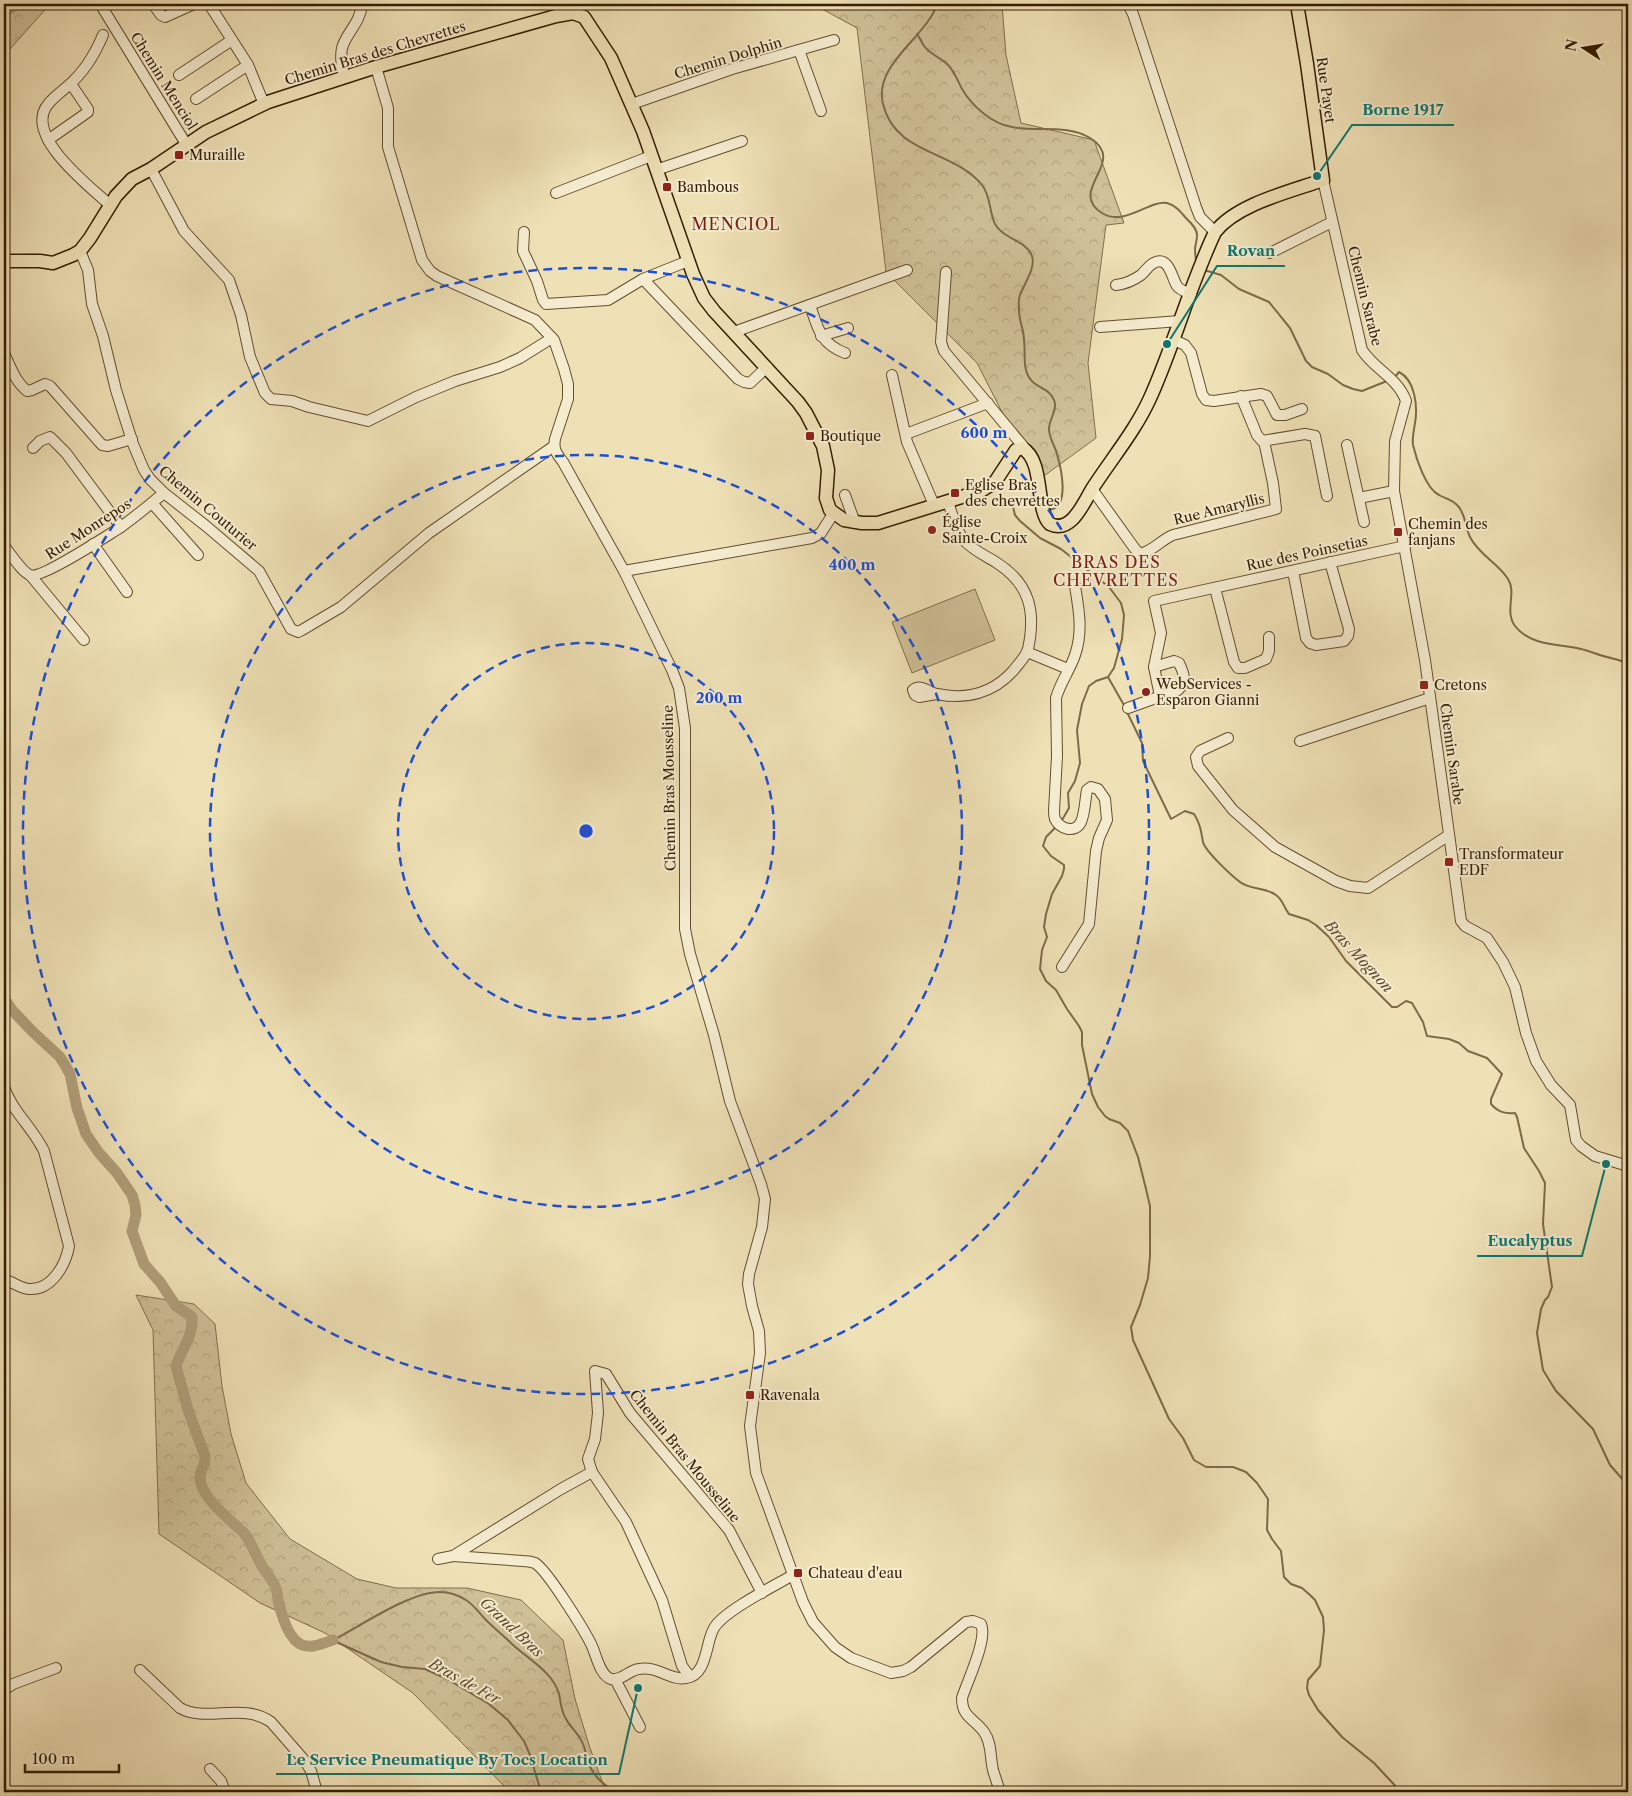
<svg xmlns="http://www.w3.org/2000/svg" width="1632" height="1796" viewBox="0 0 1632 1796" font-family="'Libre Caslon Text',serif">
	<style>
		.forest { fill: url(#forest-crowns); stroke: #826e4c }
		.pitch { fill: #cfc097; stroke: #826e4c }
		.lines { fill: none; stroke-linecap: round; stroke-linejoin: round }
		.stream { stroke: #7e6a48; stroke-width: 2 }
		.river { stroke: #af9e78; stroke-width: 11 }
		.minor-casing { stroke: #634e2e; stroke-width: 12 }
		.major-casing { stroke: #341d00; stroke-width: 15 }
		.minor { stroke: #f5ecd0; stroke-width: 10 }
		.major { stroke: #efe1b6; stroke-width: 12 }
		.ring { fill: none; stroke: #1d4ed8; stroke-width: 2.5; stroke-dasharray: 9 6 }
		.poi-dot { fill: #8f2418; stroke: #f5ecd0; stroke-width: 2 }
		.labels { text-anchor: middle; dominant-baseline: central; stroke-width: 4; stroke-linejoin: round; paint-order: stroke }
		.street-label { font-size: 14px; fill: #341d00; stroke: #f5ecd0 }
		.poi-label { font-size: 14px; fill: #341d00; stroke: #f5ecd0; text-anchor: start }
		.water-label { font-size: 15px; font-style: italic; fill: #5f4a2a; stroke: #f5ecd0 }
		.quarter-label { font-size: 16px; letter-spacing: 1px; fill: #7a1f14; stroke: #f5ecd0 }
		.centre { fill: #1d4ed8; stroke: #f5ecd0; stroke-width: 2.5 }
		.ring-label { font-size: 15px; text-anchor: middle; font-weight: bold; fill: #1d4ed8; stroke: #f5ecd0; stroke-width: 4; stroke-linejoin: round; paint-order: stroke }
		.leader { fill: none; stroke: #0f766e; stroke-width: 2 }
		.callout-dot { fill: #0f766e; stroke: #f5ecd0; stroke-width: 2 }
		.callout-label { font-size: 15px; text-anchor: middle; font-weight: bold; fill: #0f766e; stroke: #f5ecd0; stroke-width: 4; stroke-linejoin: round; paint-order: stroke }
	</style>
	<defs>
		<pattern id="forest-crowns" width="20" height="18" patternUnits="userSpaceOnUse" patternTransform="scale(1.25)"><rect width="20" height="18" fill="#cfc097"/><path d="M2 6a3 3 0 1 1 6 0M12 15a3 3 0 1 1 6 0" fill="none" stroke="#b2a580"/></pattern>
	</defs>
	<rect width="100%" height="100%" fill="#efe1b6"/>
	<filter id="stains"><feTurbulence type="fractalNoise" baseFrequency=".004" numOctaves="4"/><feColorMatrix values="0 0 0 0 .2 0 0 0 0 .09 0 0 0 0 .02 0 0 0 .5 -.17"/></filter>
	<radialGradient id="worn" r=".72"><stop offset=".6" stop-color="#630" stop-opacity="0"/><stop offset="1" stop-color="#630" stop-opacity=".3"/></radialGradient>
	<!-- forest -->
	<g class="forest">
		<path d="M 4,4 L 50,4 L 4,56 Z"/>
		<path d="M 813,4 L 1002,4 L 1006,55 L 1021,123 L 1094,140 L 1124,223 L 1106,225 L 1088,363 L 1096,438 L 1037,481 L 977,363 L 886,272 L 857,28 Z"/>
		<path d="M 136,1295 L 194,1304 L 215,1324 L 222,1386 L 231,1434 L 246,1483 L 290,1539 L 357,1579 L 396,1588 L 467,1588 L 521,1600 L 563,1640 L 575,1699 L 590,1748 L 606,1792 L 510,1792 L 413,1693 L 325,1633 L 260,1603 L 159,1534 L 153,1330 Z"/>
	</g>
	<!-- pitch -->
	<path class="pitch" d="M 975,589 L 995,640 L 912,673 L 892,622 Z"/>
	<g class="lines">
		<!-- stream -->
		<g class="stream">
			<path d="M 937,4 C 927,37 873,64 883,104 C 895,155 954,150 982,185 C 991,196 989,212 995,224 C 1003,239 1026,240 1032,256 C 1036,268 1024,284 1020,295 C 1018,300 1019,306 1019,310 C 1019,321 1024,330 1024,340 C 1026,355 1021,372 1034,383 C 1041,389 1050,390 1054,400 C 1058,410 1049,419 1049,429 C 1049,438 1055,446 1057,454 C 1061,468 1071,509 1048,510"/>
			<path d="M 917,34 C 920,38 922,44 925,47 C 931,55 942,58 949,66 C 955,73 958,81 962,89 C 972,106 992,124 1012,127 C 1036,132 1068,124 1090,138 C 1129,162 1066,190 1102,213 C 1124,227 1149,200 1167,203 C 1175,205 1180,211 1185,217 C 1190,222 1197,228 1197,235 C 1197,241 1195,245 1195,250 C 1195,254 1196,258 1196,262"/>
			<path d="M 1204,270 L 1221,275 L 1239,289 L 1269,302 L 1290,328 L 1306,361 L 1312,367 L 1328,374 L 1343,385 L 1353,389 L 1362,391 L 1387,381"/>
			<path d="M 1394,378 L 1399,372 C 1415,380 1418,406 1415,423 C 1414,430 1412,438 1413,445 C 1416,458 1426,489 1439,495 C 1446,499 1452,499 1458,506 C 1466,515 1465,527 1470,537 C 1479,555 1498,563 1508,579 C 1517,593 1504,611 1515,626 C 1530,646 1560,644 1581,649 C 1590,651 1598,655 1607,657 C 1614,659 1622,660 1628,664"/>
			<path d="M 1037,506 L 1022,501 L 1016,503 L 1013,507 L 1015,515 L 1020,521 L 1040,538 L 1061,549 L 1109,587 L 1121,603 L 1124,615 L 1122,639 L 1114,668 L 1108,677 L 1096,681 L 1089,686 L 1082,704 L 1077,730 L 1080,763 L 1075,781 L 1068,793 L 1069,808 L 1062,820"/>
			<path d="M 1108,677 L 1125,707"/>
			<path d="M 1127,712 L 1142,743 L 1143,761 L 1171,819 L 1185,811 L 1194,814 C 1200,823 1201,831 1203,842 C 1205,851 1232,876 1240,882 C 1250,890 1265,887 1276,895 C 1283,900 1284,908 1289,914 L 1308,920 L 1316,925 L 1329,937 L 1346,961 L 1392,1007 L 1397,1007 L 1406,1001 L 1412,1003 L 1423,1022 L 1427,1036 L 1449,1039 L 1459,1043 L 1468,1051 L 1487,1058 L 1502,1074 L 1491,1099 L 1491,1104 C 1498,1112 1505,1114 1515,1113 L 1517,1117 L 1524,1148 L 1539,1171 L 1545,1183 L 1543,1224 L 1552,1287 L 1548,1297 L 1545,1300 L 1541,1309 L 1537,1333 L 1543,1370 L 1556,1391 L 1593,1429 L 1610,1465 L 1625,1482 L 1628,1490"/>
			<path d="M 1057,826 L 1046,837 L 1043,846 L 1051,856 L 1064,865 L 1064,869 L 1062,876 L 1052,894 L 1046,914 L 1044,927 L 1047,937 L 1042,950 L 1040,969 L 1046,981 L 1056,990 L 1067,1009 L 1079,1026 L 1082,1032 L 1082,1045 L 1092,1094 L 1098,1107 L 1105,1116 L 1109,1119 L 1120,1123 L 1128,1131 L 1138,1157 L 1146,1189 L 1150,1206 L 1150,1256 L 1148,1278 L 1140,1305 L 1131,1327 L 1133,1340 L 1169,1419 L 1183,1438 L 1194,1460 L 1206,1467 L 1233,1467 L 1246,1472 L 1257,1483 L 1268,1499 L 1267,1530 L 1272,1539 L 1281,1551 L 1284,1577 L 1291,1584 L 1302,1588 L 1310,1595 L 1315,1600 L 1323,1617 L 1324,1630 L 1320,1666 L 1308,1680 L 1307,1688 L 1309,1695 L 1318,1710 L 1342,1737 L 1374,1763 L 1401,1792"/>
			<path d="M 333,1640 C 361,1626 409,1592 440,1592 C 450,1592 458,1595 466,1600 C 474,1605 480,1614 487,1621 C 495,1629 504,1636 512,1644 C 528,1659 553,1672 559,1694 C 561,1703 561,1711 566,1719 C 571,1728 579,1734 583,1744 C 585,1749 586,1754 587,1759 C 592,1775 602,1784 616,1792"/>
			<path d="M 334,1641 L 381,1662 L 402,1667 L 425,1669 L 447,1679 L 489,1704 L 508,1720 L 524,1741 L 530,1755 L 541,1792"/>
		</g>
		<!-- river -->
		<g class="river">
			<path d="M 4,12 L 18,4"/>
			<path d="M 4,781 L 5,792 L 4,809"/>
			<path d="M 4,998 L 12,1010 L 33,1032 L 60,1057 L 65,1065 L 70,1074 L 77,1108 L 86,1134 L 99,1153 L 117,1173 L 132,1195 L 135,1205 L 136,1215 L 132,1231 L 144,1264 L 160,1282 L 176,1306 L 192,1317 C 193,1338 182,1348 176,1366 L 188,1410 L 205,1456 C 206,1466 200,1469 200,1477 C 200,1498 231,1520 244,1533 C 252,1543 256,1556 262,1566 C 266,1573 272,1579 275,1586 C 278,1591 277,1598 279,1604 C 282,1616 288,1637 300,1644 C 311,1650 323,1643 333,1640"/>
		</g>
		<!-- minor casing -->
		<g class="minor-casing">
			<g id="minor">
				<path d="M 153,4 L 161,15 L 165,17 L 194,4"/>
				<path d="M 209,4 L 248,65 L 264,104"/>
				<path d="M 1128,4 L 1133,14 L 1196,207 L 1200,217 L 1215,232"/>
				<path d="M 102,7 L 186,144"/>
				<path d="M 103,35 C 95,54 85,71 69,85 C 62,91 55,96 49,103 C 21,134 89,186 110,205"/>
				<path d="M 799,50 L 821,111"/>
				<path d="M 376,67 L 388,108 L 388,147 L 422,260 L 430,271 L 437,276 L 535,320 L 554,340 L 564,369 L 568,384 L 568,399 L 555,439 C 553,450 557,454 563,462 L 624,571 L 672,670 L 679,688 L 685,728 L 685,929 L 690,954 L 714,1035 L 730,1101 L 761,1184 L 765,1199 L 762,1227 L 749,1274 L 748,1284 L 752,1306 L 759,1331 L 760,1353 L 750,1426 L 756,1473 L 803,1602 L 813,1622 L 835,1647 L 851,1658 L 891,1673 L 903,1671 L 911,1667 L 966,1622 L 973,1621 L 981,1624 C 988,1639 967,1682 962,1698 C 962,1718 974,1718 984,1732 C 992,1743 990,1758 993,1770 C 995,1777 998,1785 1000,1792"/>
				<path d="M 179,75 L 232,40"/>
				<path d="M 344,77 C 342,67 340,58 342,48 C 347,31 360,24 362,4"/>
				<path d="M 196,99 L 248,65"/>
				<path d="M 632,104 L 732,69 L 834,40"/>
				<path d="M 48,140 L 88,112 L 88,109 L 71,84"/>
				<path d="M 151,169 L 184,231 L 229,280 L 241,315 L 250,357 L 265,393 L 271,399 L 292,401 L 309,407 L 368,421 L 416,397 L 455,381 L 500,367 L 520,358 L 552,338"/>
				<path d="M 656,170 L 742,141"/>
				<path d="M 1323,180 L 1362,350 C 1374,369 1398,378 1406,401 L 1395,441 L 1394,491 L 1425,660 L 1461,921 L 1465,926 L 1487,938 L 1503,962 L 1515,987 L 1526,1033 L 1536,1061 L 1551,1085 L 1570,1105 L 1576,1140 L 1581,1146 L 1595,1156 L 1628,1166"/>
				<path d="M 556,193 L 651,156"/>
				<path d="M 524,232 L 523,251 L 537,281 L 543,300 L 546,304 L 608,300 L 643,279 L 688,261"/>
				<path d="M 80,251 L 88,270 L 92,304 L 103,336 L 116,390 L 133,444 L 144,470 L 150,479 L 164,493 L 206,526 L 259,571 L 291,629 L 298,632 L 302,630 L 341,607 L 429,533 L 554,446"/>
				<path d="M 1270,253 L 1332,222"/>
				<path d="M 946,272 L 941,342 L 944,351 L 1027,451"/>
				<path d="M 643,279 L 738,379 L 744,382 L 750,383 L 767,367"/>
				<path d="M 1116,285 C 1125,284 1134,280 1141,275 C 1147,270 1149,264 1156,262 C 1169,257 1172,278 1177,286 C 1180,290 1186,292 1191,294"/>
				<path d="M 810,305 C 818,329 820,343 845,353"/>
				<path d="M 1100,327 L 1180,321"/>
				<path d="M 734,332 L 907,270"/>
				<path d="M 821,336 L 848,328"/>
				<path d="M 1174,340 L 1185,345 L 1191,353 L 1202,394 L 1206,400 L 1214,401 L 1261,394 L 1267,396 L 1277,415 L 1285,415 L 1302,409"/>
				<path d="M 4,353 C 10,366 15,381 27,391 L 32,390 L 45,384 L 50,386 L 102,445 L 108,446 L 132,439"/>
				<path d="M 892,375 L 907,442 L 934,505"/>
				<path d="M 1241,396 L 1257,435 L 1262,441 L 1305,434 L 1315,436 L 1327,496"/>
				<path d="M 906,434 L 988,403"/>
				<path d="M 1347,445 L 1364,522"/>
				<path d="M 33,448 L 40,441 L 50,437 L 66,453 L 121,527"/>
				<path d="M 1092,489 L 1135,549 L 1140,554 C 1153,551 1161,540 1173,535 L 1276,509 L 1273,483 L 1265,446"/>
				<path d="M 845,495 L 855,523"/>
				<path d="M 1359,498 L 1394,491"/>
				<path d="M 152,503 L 198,555"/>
				<path d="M 93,544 L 127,592"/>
				<path d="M 4,546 C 10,553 22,572 30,575 C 41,579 105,537 118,529 C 134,518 149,505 164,493"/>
				<path d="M 624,571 L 812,538 L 821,533 L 833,514"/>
				<path d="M 1293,571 L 1306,638 L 1310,643 L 1316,645 L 1344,641 L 1348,636 L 1349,629 L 1330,562"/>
				<path d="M 31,576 L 84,640"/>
				<path d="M 1215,588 L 1234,662 L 1238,668 L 1245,668 L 1266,659 L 1269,651 L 1269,637"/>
				<path d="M 1027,652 L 1068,669"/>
				<path d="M 936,694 L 919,697 L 915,695 L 913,690 C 921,683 929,693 937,694 C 966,700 993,693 1013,671 C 1018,664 1026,657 1028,649 C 1036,612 1030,584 997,563 C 985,555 973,551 963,539 C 955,528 952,514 948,501"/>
				<path d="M 1160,696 L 1154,667 L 1161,633 L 1154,601 L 1405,546"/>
				<path d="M 1128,708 L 1178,690 C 1187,682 1184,673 1179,663 L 1174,661 L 1154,667"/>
				<path d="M 1228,738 L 1200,751 L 1196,757 L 1198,766 L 1233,810 L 1275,847 L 1336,881 L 1350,886 L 1368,888 L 1449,835"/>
				<path d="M 1300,741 L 1430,698"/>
				<path d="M 1062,967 L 1089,924 L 1096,851 L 1099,838 L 1107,820 L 1105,799 L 1098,789 L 1091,787 L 1087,790 C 1085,800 1085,813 1081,822 C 1075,834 1060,829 1055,819 C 1054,816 1054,813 1054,811 L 1057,756 L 1056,698 C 1060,683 1070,670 1075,655 C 1083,632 1079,610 1075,586"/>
				<path d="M 4,1087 C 12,1111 33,1128 44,1151 L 69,1246 C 66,1264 52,1290 30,1289 C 20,1289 13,1281 4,1280"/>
				<path d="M 453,1556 L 523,1561 C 527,1561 532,1562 535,1563 C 547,1570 583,1628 591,1644 C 596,1653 599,1675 611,1679 C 622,1681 629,1670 639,1669 C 659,1666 670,1681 686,1678 C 708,1675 705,1643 714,1628 C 724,1611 774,1586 793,1575"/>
				<path d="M 438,1559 L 453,1556 L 561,1489 L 592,1472"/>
				<path d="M 140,1670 L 180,1708 C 206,1723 243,1702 271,1722 L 305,1761 L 311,1771 L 317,1792"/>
				<path d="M 690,1677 L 682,1666 L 662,1600 L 626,1522 L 592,1472 L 588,1459 L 595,1439 L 598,1413 L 595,1371 L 606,1374 L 630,1413 L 729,1530 L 762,1593"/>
				<path d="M 615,1679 L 640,1727"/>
				<path d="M 4,1690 L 13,1684 L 56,1668"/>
				<path d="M 210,1769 L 221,1781 L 225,1792"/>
			</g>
		</g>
		<!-- major casing -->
		<g class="major-casing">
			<path id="major" d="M 4,261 L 40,261 L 53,263 L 73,255 L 80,251 L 90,238 L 116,196 L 132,179 L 151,169 L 206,132 L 268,102 L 376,67 L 556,16 L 573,13 L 584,17 L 611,58 L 643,131 L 693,274 L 704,298 L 714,311 L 798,402 L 806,413 L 823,446 L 828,470 L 826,498 L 830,510 L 844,520 L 862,523 L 878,523 L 981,491 L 995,482 L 1016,450 L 1022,448 C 1045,460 1035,511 1050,524 C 1071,534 1083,504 1092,489 C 1112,458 1136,430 1151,396 C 1175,342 1190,285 1215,232 C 1237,204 1289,192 1323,180 L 1307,64 L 1297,4"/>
		</g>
		<!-- minor -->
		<use href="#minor" class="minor"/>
		<!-- major -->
		<use href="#major" class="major"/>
	</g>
	<!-- distance rings -->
	<g class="ring">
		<circle cx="586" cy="831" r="188"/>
		<circle cx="586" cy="831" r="376"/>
		<circle cx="586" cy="831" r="563"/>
	</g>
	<!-- markers -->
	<g class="poi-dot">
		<rect x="174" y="150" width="10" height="10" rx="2.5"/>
		<rect x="662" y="182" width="10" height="10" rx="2.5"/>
		<rect x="805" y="431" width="10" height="10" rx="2.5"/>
		<rect x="950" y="488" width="10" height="10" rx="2.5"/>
		<circle cx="932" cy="530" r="5"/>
		<rect x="1393" y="527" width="10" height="10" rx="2.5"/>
		<rect x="1419" y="680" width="10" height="10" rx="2.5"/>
		<circle cx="1146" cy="692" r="5"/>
		<rect x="1444" y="857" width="10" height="10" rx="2.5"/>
		<rect x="745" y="1390" width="10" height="10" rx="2.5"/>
		<rect x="793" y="1568" width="10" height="10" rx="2.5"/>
	</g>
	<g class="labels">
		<!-- street labels -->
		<g class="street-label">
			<text transform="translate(375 53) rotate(-17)">Chemin Bras des Chevrettes</text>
			<text transform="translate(728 58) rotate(-17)">Chemin Dolphin</text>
			<text transform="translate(164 81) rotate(58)">Chemin Menciol</text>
			<text transform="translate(1326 90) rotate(82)">Rue Payet</text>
			<text transform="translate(1365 296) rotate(76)">Chemin Sarabe</text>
			<text transform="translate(208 508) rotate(40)">Chemin Couturier</text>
			<text transform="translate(1219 509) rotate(-14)">Rue Amaryllis</text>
			<text transform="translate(88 529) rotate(-33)">Rue Monrepos</text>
			<text transform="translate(1307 553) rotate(-12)">Rue des Poinsetias</text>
			<text transform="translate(1452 754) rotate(82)">Chemin Sarabe</text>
			<text transform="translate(669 788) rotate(-91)">Chemin Bras Mousseline</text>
			<text transform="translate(685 1456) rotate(51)">Chemin Bras Mousseline</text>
		</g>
		<!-- poi labels -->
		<g class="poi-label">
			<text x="189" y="155">Muraille</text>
			<text x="677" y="187">Bambous</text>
			<text x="820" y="436">Boutique</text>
			<text x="965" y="485">Eglise Bras<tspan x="965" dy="16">des chevrettes</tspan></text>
			<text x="942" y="522">Église<tspan x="942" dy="16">Sainte-Croix</tspan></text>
			<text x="1408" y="524">Chemin des<tspan x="1408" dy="16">fanjans</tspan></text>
			<text x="1156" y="684">WebServices -<tspan x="1156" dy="16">Esparon Gianni</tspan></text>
			<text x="1434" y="685">Cretons</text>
			<text x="1459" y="854">Transformateur<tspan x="1459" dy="16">EDF</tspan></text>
			<text x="760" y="1395">Ravenala</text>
			<text x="808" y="1573">Chateau d'eau</text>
		</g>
		<!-- water labels -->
		<g class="water-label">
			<text transform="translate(1359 956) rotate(47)">Bras Mognon</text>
			<text transform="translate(512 1627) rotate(43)">Grand Bras</text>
			<text transform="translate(465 1681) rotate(29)">Bras de Fer</text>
		</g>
		<!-- quarter labels -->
		<g class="quarter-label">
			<text x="736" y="224">MENCIOL</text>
			<text x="1116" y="562">BRAS DES<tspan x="1116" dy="18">CHEVRETTES</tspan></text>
		</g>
	</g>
	<circle cx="586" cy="831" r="8" class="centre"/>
	<g class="ring-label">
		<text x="984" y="438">600 m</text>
		<text x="852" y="570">400 m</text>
		<text x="719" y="703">200 m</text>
	</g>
	<!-- callouts -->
	<path class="leader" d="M1317 176L1352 125H1454M1167 344L1217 266H1285M1606 1164L1582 1256H1477M638 1688L619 1774H276"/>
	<g class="callout-dot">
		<circle cx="1317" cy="176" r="5"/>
		<circle cx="1167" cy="344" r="5"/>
		<circle cx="1606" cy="1164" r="5"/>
		<circle cx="638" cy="1688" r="5"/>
	</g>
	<g class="callout-label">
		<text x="1403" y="115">Borne 1917</text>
		<text x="1251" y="256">Rovan</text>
		<text x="1530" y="1246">Eucalyptus</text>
		<text x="447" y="1765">Le Service Pneumatique By Tocs Location</text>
	</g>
	<!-- margin -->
	<rect width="1632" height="1796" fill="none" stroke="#efe1b6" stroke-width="20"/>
	<rect x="5" y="5" width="1622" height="1786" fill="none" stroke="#341d00" stroke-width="2.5"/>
	<rect x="10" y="10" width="1612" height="1776" fill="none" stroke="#341d00"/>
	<!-- north arrow -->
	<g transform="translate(1584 48) rotate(282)" stroke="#f5ecd0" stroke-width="4" paint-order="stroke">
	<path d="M0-4L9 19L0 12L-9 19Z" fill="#341d00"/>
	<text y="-8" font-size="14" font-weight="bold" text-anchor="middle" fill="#341d00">N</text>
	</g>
	<!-- scale -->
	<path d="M25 1764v8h94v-8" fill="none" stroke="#341d00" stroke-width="2.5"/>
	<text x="32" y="1764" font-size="15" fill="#341d00" stroke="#f5ecd0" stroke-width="4" paint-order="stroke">100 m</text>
	<rect width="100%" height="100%" filter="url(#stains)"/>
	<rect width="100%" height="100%" fill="url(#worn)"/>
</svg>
